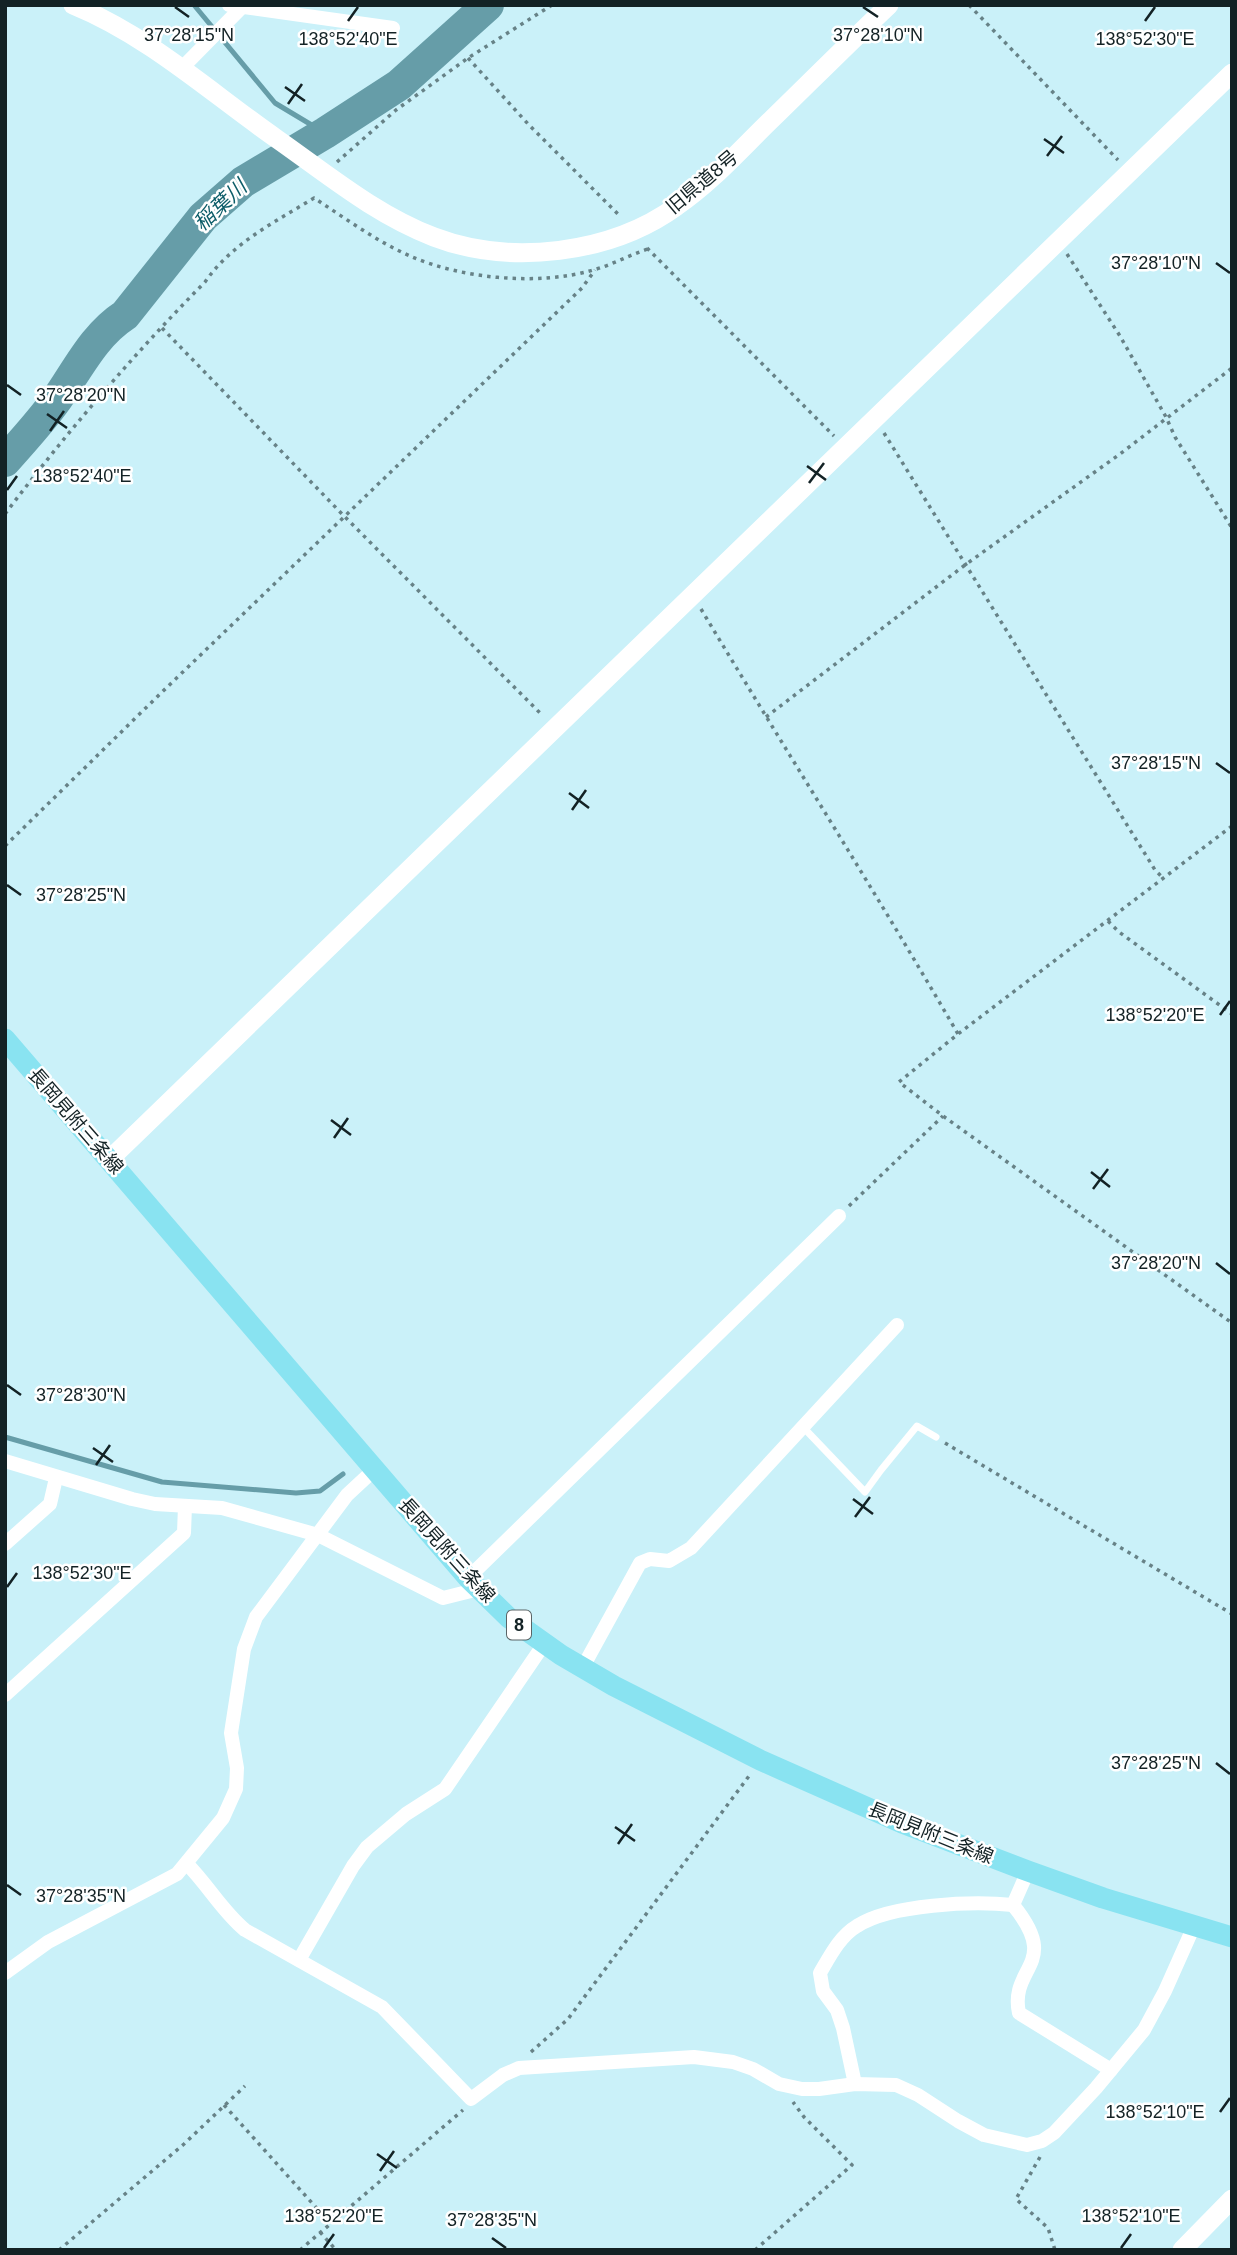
<svg xmlns="http://www.w3.org/2000/svg" width="1237" height="2255" viewBox="0 0 1237 2255" font-family="Helvetica,'Noto Sans JP',sans-serif">
	<style>
		.lines { fill: none; stroke-linecap: round; stroke-linejoin: round }
		.stream { stroke: #669da8; stroke-width: 5 }
		.river { stroke: #669da8; stroke-width: 32 }
		.path { stroke: #678287; stroke-width: 3.5; stroke-dasharray: 3.5 5; stroke-linecap: butt }
		.lane { stroke: #fff; stroke-width: 7 }
		.street { stroke: #fff; stroke-width: 14 }
		.secondary { stroke: #fff; stroke-width: 19 }
		.primary { stroke: #89e3f1; stroke-width: 21 }
		.ticks { fill: none; stroke: #132225; stroke-width: 2.5 }
		.labels { text-anchor: middle; dominant-baseline: central; stroke-width: 5; stroke-linejoin: round; paint-order: stroke }
		.shield { fill: #fff; stroke: #5a6466; stroke-width: 2 }
		.shield-label { font-size: 18px; font-weight: bold; fill: #132225 }
		.street-label { font-size: 19px; fill: #132225; stroke: #fff }
		.water-label { font-size: 21px; font-style: italic; fill: #0d5d69; stroke: #fff }
		.ticks-label { font-size: 18px; text-anchor: middle; fill: #132225; stroke: #fff; stroke-width: 5; stroke-linejoin: round; paint-order: stroke }
	</style>
	<rect width="100%" height="100%" fill="#caf1f9"/>
	<g class="lines">
		<!-- stream -->
		<g class="stream">
			<path d="M 194,5 L 275,103 L 325,133"/>
			<path d="M 5,1437 L 162,1482 L 296,1493 L 320,1491 L 343,1474"/>
		</g>
		<!-- river -->
		<path class="river" d="M 5,461 C 23,441 42,420 57,399 C 78,369 94,335 125,315 L 203,217 L 243,182 L 325,133 L 399,85 L 488,5"/>
		<!-- path -->
		<g class="path">
			<path d="M 969,5 L 1118,160"/>
			<path d="M 468,58 L 529,125 L 620,216"/>
			<path d="M 337,162 L 396,110 L 468,58 L 552,5"/>
			<path d="M 647,248 L 834,436"/>
			<path d="M 1067,254 L 1120,336 L 1166,417 L 1175,437 L 1232,528"/>
			<path d="M 162,328 L 344,516 L 543,716"/>
			<path d="M 884,433 L 1155,870 L 1163,878"/>
			<path d="M 5,514 C 67,432 133,355 205,282 C 232,243 275,222 314,198 C 345,218 376,241 410,256 C 462,279 539,286 593,270 C 612,265 629,255 648,249"/>
			<path d="M 701,609 C 786,751 875,891 958,1034"/>
			<path d="M 766,717 L 965,565 L 1120,454 L 1232,368"/>
			<path d="M 1232,826 L 958,1034 L 899,1082 L 943,1116 L 1232,1323"/>
			<path d="M 5,846 L 160,694 L 582,288 L 595,270"/>
			<path d="M 1108,921 L 1119,932 L 1232,1014"/>
			<path d="M 849,1206 L 943,1116"/>
			<path d="M 945,1443 L 1232,1614"/>
			<path d="M 531,2052 L 568,2019 L 749,1776"/>
			<path d="M 224,2105 L 330,2223"/>
			<path d="M 1040,2157 L 1016,2199 L 1048,2228 L 1055,2250"/>
			<path d="M 320,2232 L 336,2250"/>
			<path d="M 59,2250 L 184,2144 L 245,2086"/>
			<path d="M 300,2250 L 463,2110"/>
			<path d="M 755,2250 L 852,2165 L 804,2117 L 793,2102"/>
		</g>
		<!-- lane -->
		<path class="lane" d="M 802,1426 L 865,1492 L 881,1470 L 917,1426 L 936,1437"/>
		<!-- street -->
		<g class="street">
			<path d="M 229,5 L 393,28"/>
			<path d="M 181,69 L 242,7"/>
			<path d="M 5,1461 L 132,1499 L 155,1504 L 222,1508 L 318,1535 L 443,1598 L 479,1589"/>
			<path d="M 5,1544 L 50,1504 L 56,1478"/>
			<path d="M 468,1578 L 839,1216"/>
			<path d="M 583,1667 L 640,1563 L 650,1559 L 669,1561 L 691,1548 L 897,1325"/>
			<path d="M 5,1695 L 184,1533 L 185,1506"/>
			<path d="M 187,1864 C 208,1885 222,1911 245,1930 L 382,2007 L 471,2099 L 503,2075 L 519,2068 L 694,2057 L 733,2062 L 753,2069 L 779,2084 L 802,2089 L 819,2089 L 855,2084 L 896,2085 L 918,2095 L 958,2121 L 984,2135 L 1027,2145 L 1042,2141 L 1054,2133 L 1096,2088 L 1144,2030 L 1165,1991 L 1194,1926"/>
			<path d="M 1028,1871 L 1013,1905 C 1062,1965 1009,1966 1019,2013 L 1111,2070"/>
			<path d="M 299,1960 L 353,1866 L 367,1847 L 406,1814 L 445,1789 L 544,1644"/>
			<path d="M 5,1973 L 48,1942 L 177,1874 L 223,1818 L 236,1789 L 237,1768 L 231,1733 L 244,1649 L 256,1617 L 347,1495 L 375,1469"/>
			<path d="M 855,2084 L 843,2028 L 837,2010 L 823,1991 L 820,1973 C 830,1956 840,1936 857,1926 C 891,1904 973,1901 1013,1905"/>
		</g>
		<!-- secondary -->
		<g class="secondary">
			<path d="M 73,5 C 149,36 211,93 277,139 C 327,174 376,215 434,237 C 510,266 611,254 677,206 C 712,182 741,149 771,120 C 810,82 849,43 889,5"/>
			<path d="M 110,1159 L 1232,73"/>
			<path d="M 1182,2250 L 1232,2199"/>
		</g>
		<!-- primary -->
		<path class="primary" d="M 5,1039 L 468,1578 L 509,1618 L 561,1655 L 614,1686 L 760,1760 L 902,1823 L 1028,1871 L 1103,1898 L 1232,1937"/>
	</g>
	<!-- ticks -->
	<path class="ticks" d="M 175,7 L 189,17M 863,7 L 878,17M 348,21 L 358,7M 1145,21 L 1155,7M 285,87 L 305,101M 288,104 L 302,84M 1044,139 L 1064,153M 1047,156 L 1062,136M 1216,263 L 1230,273M 7,385 L 21,395M 47,414 L 67,428M 50,431 L 64,411M 807,466 L 826,480M 809,483 L 824,463M 7,490 L 17,476M 1216,763 L 1230,773M 569,793 L 589,808M 572,810 L 586,790M 7,885 L 21,895M 1220,1015 L 1230,1001M 331,1120 L 351,1135M 334,1138 L 348,1118M 1091,1172 L 1110,1187M 1093,1189 L 1108,1169M 1216,1263 L 1230,1274M 7,1385 L 21,1395M 93,1448 L 113,1462M 96,1465 L 110,1445M 853,1499 L 873,1514M 855,1517 L 870,1497M 7,1587 L 17,1573M 1216,1763 L 1230,1774M 615,1827 L 635,1841M 618,1844 L 632,1824M 7,1885 L 21,1895M 1220,2112 L 1230,2098M 377,2154 L 397,2168M 380,2171 L 394,2151M 492,2238 L 506,2248M 324,2248 L 334,2234M 1121,2248 L 1131,2234"/>
	<g class="labels">
		<!-- shield labels -->
		<rect class="shield" x="507" y="1610.5" width="24" height="29" rx="5"/>
		<g class="shield-label">
			<text x="519" y="1625">8</text>
		</g>
		<!-- street labels -->
		<g class="street-label">
			<text transform="translate(702 182) rotate(-40)">旧県道8号</text>
			<text transform="translate(76 1121) rotate(49)">長岡見附三条線</text>
			<text transform="translate(447 1550) rotate(48)">長岡見附三条線</text>
			<text transform="translate(931 1833) rotate(22)">長岡見附三条線</text>
		</g>
		<!-- water labels -->
		<g class="water-label">
			<text transform="translate(220 205) rotate(-43)">稲葉川</text>
		</g>
	</g>
	<g class="ticks-label">
		<text x="189" y="41">37°28'15"N</text>
		<text x="878" y="41">37°28'10"N</text>
		<text x="348" y="45">138°52'40"E</text>
		<text x="1145" y="45">138°52'30"E</text>
		<text x="1156" y="269">37°28'10"N</text>
		<text x="81" y="401">37°28'20"N</text>
		<text x="82" y="482">138°52'40"E</text>
		<text x="1156" y="769">37°28'15"N</text>
		<text x="81" y="901">37°28'25"N</text>
		<text x="1155" y="1021">138°52'20"E</text>
		<text x="1156" y="1269">37°28'20"N</text>
		<text x="81" y="1401">37°28'30"N</text>
		<text x="82" y="1579">138°52'30"E</text>
		<text x="1156" y="1769">37°28'25"N</text>
		<text x="81" y="1902">37°28'35"N</text>
		<text x="1155" y="2118">138°52'10"E</text>
		<text x="334" y="2222">138°52'20"E</text>
		<text x="1131" y="2222">138°52'10"E</text>
		<text x="492" y="2226">37°28'35"N</text>
	</g>
	<!-- border -->
	<rect width="1237" height="2255" fill="none" stroke="#132225" stroke-width="14"/>
</svg>
